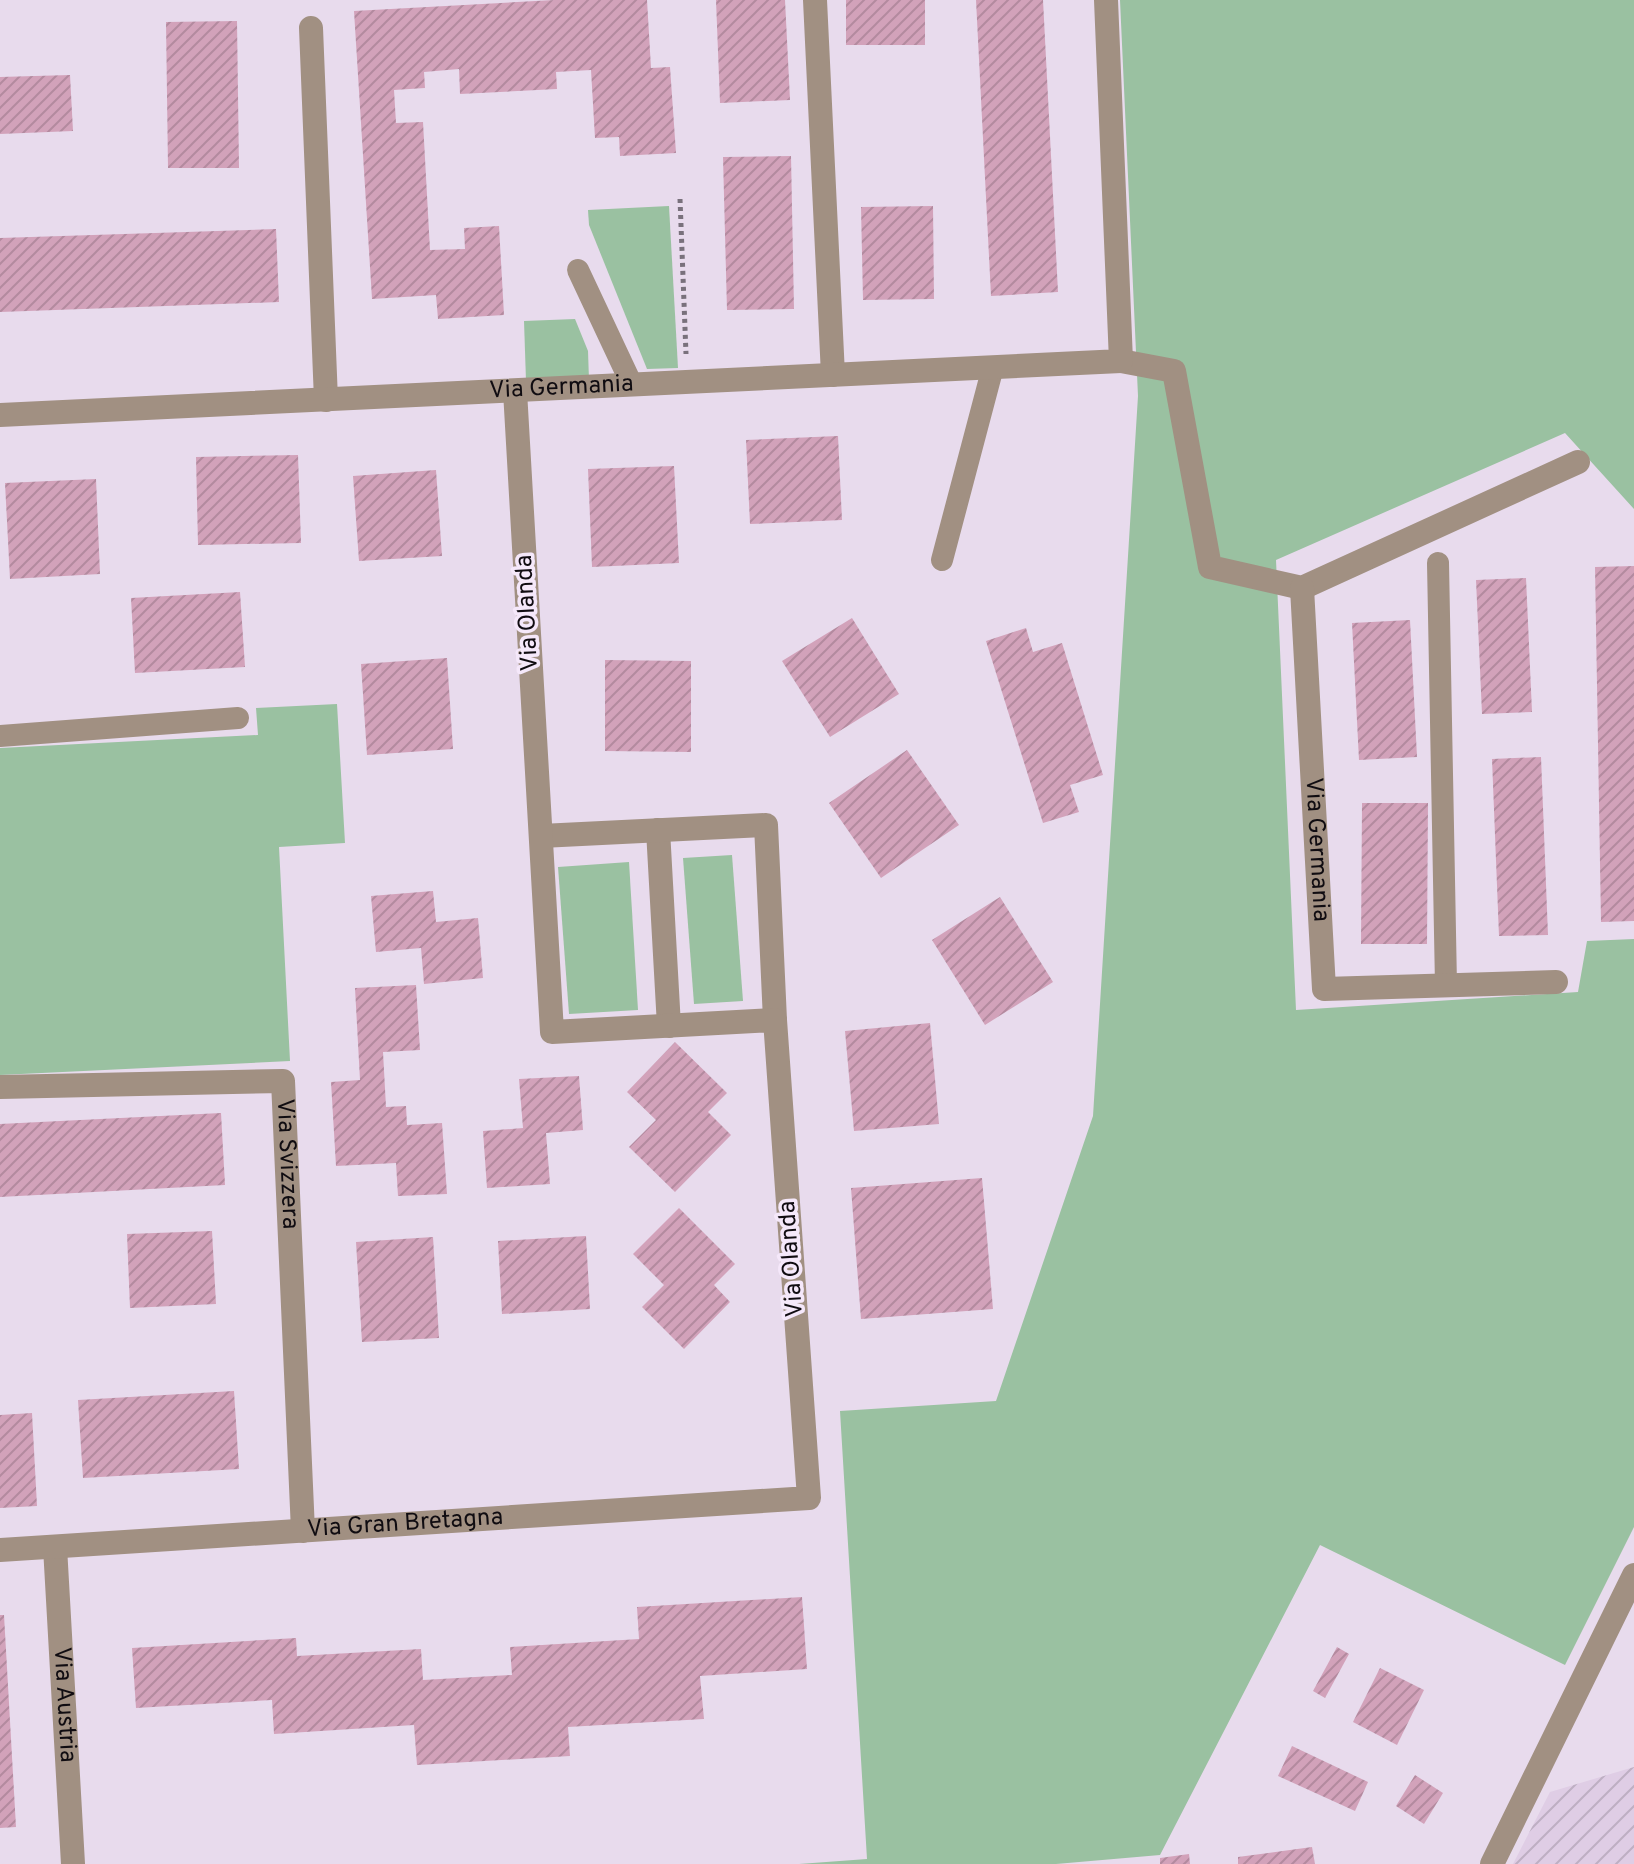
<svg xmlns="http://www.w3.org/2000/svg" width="1634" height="1864" viewBox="0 0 1634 1864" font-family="Overpass,sans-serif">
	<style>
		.industrial { fill: url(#industrial-furrows) }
		.grass { fill: #9ac1a1 }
		.building { fill: url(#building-hatch) }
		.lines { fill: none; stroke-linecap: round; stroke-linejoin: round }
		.path { stroke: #79717c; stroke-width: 5; stroke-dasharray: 4 4; stroke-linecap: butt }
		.lane { stroke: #a19082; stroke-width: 22 }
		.street { stroke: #a19082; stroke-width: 24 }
		.labels { text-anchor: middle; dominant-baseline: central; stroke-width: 7; stroke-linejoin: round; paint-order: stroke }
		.street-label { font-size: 24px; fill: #100c11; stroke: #f5e8fa }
	</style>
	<defs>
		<pattern id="industrial-furrows" width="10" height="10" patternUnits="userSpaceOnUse" patternTransform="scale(2)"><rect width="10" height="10" fill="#dfcde5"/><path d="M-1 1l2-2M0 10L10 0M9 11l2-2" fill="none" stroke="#beafc3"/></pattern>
		<pattern id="building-hatch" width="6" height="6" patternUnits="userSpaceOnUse" patternTransform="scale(2)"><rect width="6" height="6" fill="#d2a2ba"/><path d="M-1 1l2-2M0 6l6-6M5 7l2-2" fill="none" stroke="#b38a9f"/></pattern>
	</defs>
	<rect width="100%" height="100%" fill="#e8dbed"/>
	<!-- industrial -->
	<path class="industrial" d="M 1634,1767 L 1634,1864 L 1513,1864 L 1550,1792 Z"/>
	<!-- grass -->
	<g class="grass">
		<path d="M 1120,0 L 1634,0 L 1634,509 L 1565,433 L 1276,560 L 1296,1010 L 1578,992 L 1587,941 L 1634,939 L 1634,1527 L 1565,1665 L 1320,1545 L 1160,1855 L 1056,1864 L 799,1864 L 867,1859 L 840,1411 L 996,1401 L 1093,1116 L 1138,396 Z"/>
		<path d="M 669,206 L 678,368 L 647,369 L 589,225 L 588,210 Z"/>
		<path d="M 575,319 L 588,351 L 589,380 L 526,381 L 524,321 Z"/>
		<path d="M 337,704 L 345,843 L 279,847 L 290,1061 L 0,1075 L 0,748 L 258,735 L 256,708 Z"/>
		<path d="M 732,855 L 743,1001 L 694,1004 L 683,858 Z"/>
		<path d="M 629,862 L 638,1010 L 569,1014 L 558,867 Z"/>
	</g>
	<!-- building -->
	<g class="building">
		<path d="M 554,0 L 647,0 L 651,68 L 670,67 L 676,153 L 620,156 L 619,137 L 595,138 L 591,70 L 556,72 L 557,89 L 460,94 L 459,69 L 424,72 L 425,88 L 394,90 L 396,123 L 423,122 L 430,250 L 465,249 L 464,228 L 499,226 L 504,315 L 438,319 L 436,295 L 372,299 L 354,11 Z"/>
		<path d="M 716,0 L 785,0 L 790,100 L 720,103 Z"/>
		<rect x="846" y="0" width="79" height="45"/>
		<path d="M 976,0 L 1043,0 L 1058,292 L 991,296 Z"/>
		<path d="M 237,21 L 239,168 L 168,168 L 166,22 Z"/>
		<path d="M 70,75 L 73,131 L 0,134 L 0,77 Z"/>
		<path d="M 791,156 L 794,309 L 727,310 L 723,157 Z"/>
		<path d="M 933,206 L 934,299 L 863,300 L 861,207 Z"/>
		<path d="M 276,229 L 279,302 L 0,312 L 0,238 Z"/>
		<path d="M 838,436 L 842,520 L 750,524 L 746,440 Z"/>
		<path d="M 298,455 L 301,543 L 198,545 L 196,457 Z"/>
		<path d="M 674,466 L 679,563 L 592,567 L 588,469 Z"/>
		<path d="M 436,470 L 442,556 L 359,561 L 353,476 Z"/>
		<path d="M 96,479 L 100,574 L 10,579 L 5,483 Z"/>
		<path d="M 1634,566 L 1634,921 L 1601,922 L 1595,567 Z"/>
		<path d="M 1526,578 L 1532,712 L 1482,714 L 1476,580 Z"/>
		<path d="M 240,592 L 245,667 L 135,673 L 131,598 Z"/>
		<path d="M 852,618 L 899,694 L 830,737 L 782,661 Z"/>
		<path d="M 1410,620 L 1417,757 L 1359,760 L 1352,623 Z"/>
		<path d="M 1026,628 L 1033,652 L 1062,643 L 1103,775 L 1070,785 L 1079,812 L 1043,823 L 986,641 Z"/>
		<path d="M 447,658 L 453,749 L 367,755 L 361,664 Z"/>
		<path d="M 605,660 L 691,661 L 691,752 L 605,751 Z"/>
		<path d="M 907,750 L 959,825 L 881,878 L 829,803 Z"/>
		<path d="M 1541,757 L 1548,935 L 1499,936 L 1492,759 Z"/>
		<path d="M 1362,803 L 1428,803 L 1427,944 L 1361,944 Z"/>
		<path d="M 433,891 L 436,922 L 478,918 L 483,978 L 424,984 L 421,948 L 376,952 L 371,896 Z"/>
		<path d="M 1000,897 L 1053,982 L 985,1025 L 932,940 Z"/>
		<path d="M 416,985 L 420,1050 L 383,1052 L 386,1107 L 406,1106 L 407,1125 L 442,1123 L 447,1194 L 398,1196 L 396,1163 L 336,1166 L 331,1082 L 360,1080 L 355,988 Z"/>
		<path d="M 930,1023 L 939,1124 L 854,1131 L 845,1031 Z"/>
		<path d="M 675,1042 L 727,1093 L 708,1112 L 731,1135 L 675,1192 L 629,1147 L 656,1120 L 627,1092 Z"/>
		<path d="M 579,1076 L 583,1130 L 546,1133 L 550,1184 L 487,1188 L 483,1131 L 523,1128 L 519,1079 Z"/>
		<path d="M 221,1113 L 225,1185 L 0,1197 L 0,1124 Z"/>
		<path d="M 982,1178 L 993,1309 L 861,1319 L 851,1188 Z"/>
		<path d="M 679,1208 L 735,1264 L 714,1285 L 730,1302 L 684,1349 L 642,1307 L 664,1285 L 633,1254 Z"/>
		<path d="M 212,1231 L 216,1304 L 130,1308 L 127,1234 Z"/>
		<path d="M 586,1236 L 590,1309 L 502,1314 L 498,1241 Z"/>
		<path d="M 433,1237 L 439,1338 L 362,1342 L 356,1242 Z"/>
		<path d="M 234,1391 L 239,1469 L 83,1478 L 78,1400 Z"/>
		<path d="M 32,1413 L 37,1506 L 0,1508 L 0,1415 Z"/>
		<path d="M 802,1597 L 807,1669 L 700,1676 L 704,1719 L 568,1727 L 570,1756 L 417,1765 L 414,1725 L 274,1734 L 272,1700 L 136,1708 L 132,1648 L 296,1638 L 297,1656 L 421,1649 L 423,1680 L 512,1675 L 510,1647 L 639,1639 L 637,1607 Z"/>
		<path d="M 0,1615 L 4,1615 L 16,1827 L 0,1828 Z"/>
		<path d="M 1337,1647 L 1349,1654 L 1325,1698 L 1313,1691 Z"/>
		<path d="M 1380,1668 L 1424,1690 L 1397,1745 L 1353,1722 Z"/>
		<path d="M 1292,1746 L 1368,1782 L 1355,1811 L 1278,1776 Z"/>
		<path d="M 1415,1775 L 1443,1793 L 1424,1824 L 1396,1806 Z"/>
		<path d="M 1312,1847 L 1315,1864 L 1238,1864 L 1238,1857 Z"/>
		<path d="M 1189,1854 L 1190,1864 L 1160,1864 L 1160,1858 Z"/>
	</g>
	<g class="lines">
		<!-- path -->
		<path class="path" d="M 680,199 L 686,354"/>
		<!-- lane -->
		<g class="lane">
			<path d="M 578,270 L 632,385"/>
			<path d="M 942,560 L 993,367"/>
			<path d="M 1438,563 L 1446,985"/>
			<path d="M 0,736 L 238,718"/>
		</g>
		<!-- street -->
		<g class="street">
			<path d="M 815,0 L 833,375"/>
			<path d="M 311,28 L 326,400"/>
			<path d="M 1121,361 L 1174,371 L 1210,567 L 1302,588 L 1578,462"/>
			<path id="s1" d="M 0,415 L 1121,361 L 1106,0"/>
			<path id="s2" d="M 1302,588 L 1324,989 L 1556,982"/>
			<path d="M 658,830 L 669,1026"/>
			<path d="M 541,836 L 766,825 L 775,1020"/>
			<path id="s3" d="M 0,1087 L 283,1081 L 303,1531"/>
			<path id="s4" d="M 55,1547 L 73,1864"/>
			<path id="s5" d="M 0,1550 L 809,1498 L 775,1020 L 552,1032 L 515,391"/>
			<path d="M 1492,1864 L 1634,1575"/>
		</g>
	</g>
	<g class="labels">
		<!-- street labels -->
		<g class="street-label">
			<text stroke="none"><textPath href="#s1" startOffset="562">Via Germania</textPath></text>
			<text transform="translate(528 613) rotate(-93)">Via Olanda</text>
			<text stroke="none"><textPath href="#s2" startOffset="262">Via Germania</textPath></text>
			<text stroke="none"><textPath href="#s3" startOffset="366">Via Svizzera</textPath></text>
			<text transform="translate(792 1259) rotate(-94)">Via Olanda</text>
			<text stroke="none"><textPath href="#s5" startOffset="406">Via Gran Bretagna</textPath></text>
			<text stroke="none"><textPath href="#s4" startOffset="158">Via Austria</textPath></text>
		</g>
	</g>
</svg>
